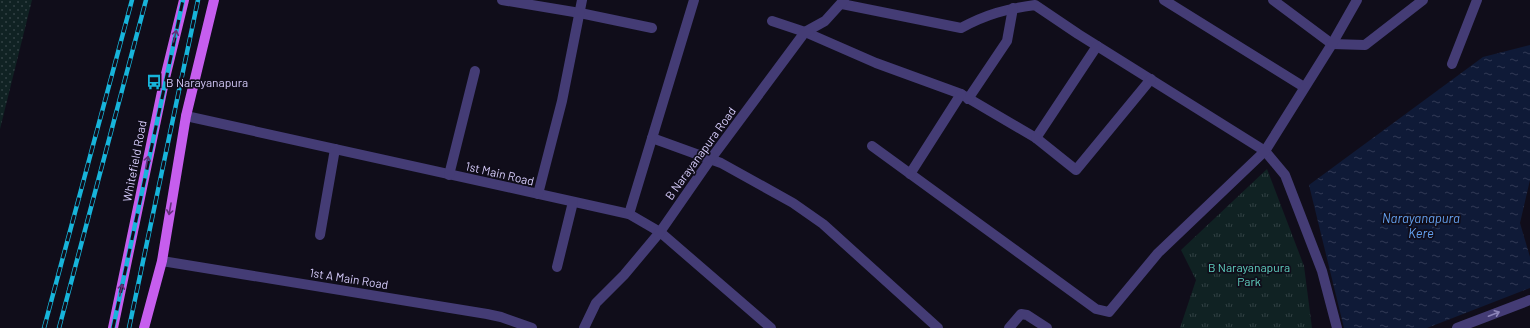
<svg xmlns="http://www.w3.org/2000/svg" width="1530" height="328" viewBox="0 0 1530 328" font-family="Barlow,sans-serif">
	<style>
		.grass { fill: url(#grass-dots) }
		.park { fill: url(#park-tufts) }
		.water { fill: url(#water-ripples) }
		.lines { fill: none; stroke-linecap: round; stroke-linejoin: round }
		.minor { stroke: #443c75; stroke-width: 10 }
		.tertiary { stroke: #443c75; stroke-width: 10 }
		.primary { stroke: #c65eee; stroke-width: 10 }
		.rail-casing { stroke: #17b4da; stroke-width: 4.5 }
		.rail { stroke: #100d1a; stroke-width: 3; stroke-dasharray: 9; stroke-linecap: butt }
		.oneway { stroke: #623179 }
		.oneway2 { stroke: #8c84b8 }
		.labels { text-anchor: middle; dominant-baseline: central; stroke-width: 3.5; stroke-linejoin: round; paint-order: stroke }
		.poi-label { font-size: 12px; fill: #d5cbfa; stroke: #100d1a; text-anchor: start }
		.street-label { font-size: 12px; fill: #d5cbfa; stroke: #100d1a }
		.park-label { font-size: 12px; fill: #60d1c0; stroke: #100d1a }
		.water-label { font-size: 13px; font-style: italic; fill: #64a1ef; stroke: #100d1a }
	</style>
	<defs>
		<pattern id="grass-dots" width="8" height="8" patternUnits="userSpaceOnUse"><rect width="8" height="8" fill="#102223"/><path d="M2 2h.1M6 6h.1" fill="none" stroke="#324144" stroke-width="1.8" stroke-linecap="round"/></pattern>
		<pattern id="park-tufts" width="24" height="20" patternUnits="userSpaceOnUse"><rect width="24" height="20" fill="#102223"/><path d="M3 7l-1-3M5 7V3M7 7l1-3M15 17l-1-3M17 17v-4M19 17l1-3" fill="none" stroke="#324144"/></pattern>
		<pattern id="water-ripples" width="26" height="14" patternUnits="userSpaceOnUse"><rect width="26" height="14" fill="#0f1a37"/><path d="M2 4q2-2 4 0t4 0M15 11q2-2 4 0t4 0" fill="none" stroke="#313a55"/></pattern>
	</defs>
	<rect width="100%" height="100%" fill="#100d1a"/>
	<!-- grass -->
	<path class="grass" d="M 0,0 L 32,0 L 0,129 Z"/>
	<!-- park -->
	<path class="park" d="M 1267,169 L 1304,266 L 1312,328 L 1180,328 L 1196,280 L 1181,250 Z"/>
	<!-- water -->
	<path class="water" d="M 1530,45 L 1530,180 L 1520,223 L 1530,257 L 1530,288 L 1427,328 L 1344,328 L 1309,185 L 1483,57 Z"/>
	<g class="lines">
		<!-- minor -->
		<g class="minor">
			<path d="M 502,0 L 580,13 L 652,28"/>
			<path d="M 1164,0 L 1304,87"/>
			<path d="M 1273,0 L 1332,44 L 1365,45 L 1423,0"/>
			<path d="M 842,4 L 961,28 C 987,14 1006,9 1035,5 L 1078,34 L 1265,151 L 1285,175 L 1322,271 L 1337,328"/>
			<path d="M 772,21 L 805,32 L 876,63 L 961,94 L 1036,138 L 1076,170 L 1151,79"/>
			<path d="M 1452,64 L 1477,0"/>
			<path d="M 968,99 L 1007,41 L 1013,8"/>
			<path d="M 186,116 L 629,214 L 660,232 L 771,328"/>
			<path d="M 652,138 L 721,163 L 793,203 L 823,224 L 938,328"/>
			<path d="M 1036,138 L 1097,46"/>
			<path d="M 872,146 L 1096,309 L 1109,312 L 1158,253 L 1265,151 L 1332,44 L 1357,0"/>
			<path d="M 910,174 L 961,94"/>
			<path d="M 449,175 L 475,71"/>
			<path d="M 538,194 L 562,101 L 582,0"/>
			<path d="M 629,214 L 694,0"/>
			<path d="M 320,235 L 335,149"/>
			<path d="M 162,261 L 487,314 L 501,317 L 532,328"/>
			<path d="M 557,267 L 573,202"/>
			<path d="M 584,328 L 596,303 L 624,275 L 660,232 L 710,160 L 805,32 L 825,21 L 844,0"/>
			<path d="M 1009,328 L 1021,314 L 1027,315 L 1047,328"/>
		</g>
		<!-- tertiary -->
		<path class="tertiary" d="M 1457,328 L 1530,300"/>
		<!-- primary -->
		<g class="primary">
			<path d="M 113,328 L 164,82 L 184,0"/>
			<path d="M 144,328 L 162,261 L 186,116 L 214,0"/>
		</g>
		<!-- rail casing -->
		<g class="rail-casing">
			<g id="rail">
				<path d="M 44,328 L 132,0"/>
				<path d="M 59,328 L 146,0"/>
				<path d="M 113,328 L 183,0"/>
				<path d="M 129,328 L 198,0"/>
			</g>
		</g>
		<!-- rail -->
		<use href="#rail" class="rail"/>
	</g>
	<!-- one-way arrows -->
	<defs><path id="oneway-shaft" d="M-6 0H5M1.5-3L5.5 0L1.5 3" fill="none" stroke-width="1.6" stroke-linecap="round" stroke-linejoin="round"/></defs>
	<g class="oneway">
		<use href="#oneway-shaft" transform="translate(175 36) rotate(-76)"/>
		<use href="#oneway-shaft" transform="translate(147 162) rotate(-79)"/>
		<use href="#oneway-shaft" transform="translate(170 209) rotate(100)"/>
		<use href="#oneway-shaft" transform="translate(121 290) rotate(-78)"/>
	</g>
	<use class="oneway2" href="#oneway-shaft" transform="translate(1494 314) rotate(-21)"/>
	<!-- icons -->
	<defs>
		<g id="bus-bare" transform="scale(1.2)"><path d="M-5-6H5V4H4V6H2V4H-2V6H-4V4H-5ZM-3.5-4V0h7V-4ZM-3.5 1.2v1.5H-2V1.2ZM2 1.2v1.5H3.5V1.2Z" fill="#17b4da" stroke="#100d1a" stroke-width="2.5" paint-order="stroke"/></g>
	</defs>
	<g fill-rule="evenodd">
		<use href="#bus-bare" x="154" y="82"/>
	</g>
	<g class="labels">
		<!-- poi labels -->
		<g class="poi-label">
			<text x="166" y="82">B Narayanapura</text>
		</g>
		<!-- street labels -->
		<g class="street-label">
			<text transform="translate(700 153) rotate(-54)">B Narayanapura Road</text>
			<text transform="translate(134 161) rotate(-79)">Whitefield Road</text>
			<text transform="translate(500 173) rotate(13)">1st Main Road</text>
			<text transform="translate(349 278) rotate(9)">1st A Main Road</text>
		</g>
		<!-- park labels -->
		<g class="park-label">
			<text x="1249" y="267">B Narayanapura<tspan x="1249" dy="14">Park</tspan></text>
		</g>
		<!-- water labels -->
		<g class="water-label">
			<text x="1421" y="218">Narayanapura<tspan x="1421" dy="15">Kere</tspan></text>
		</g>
	</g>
</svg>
